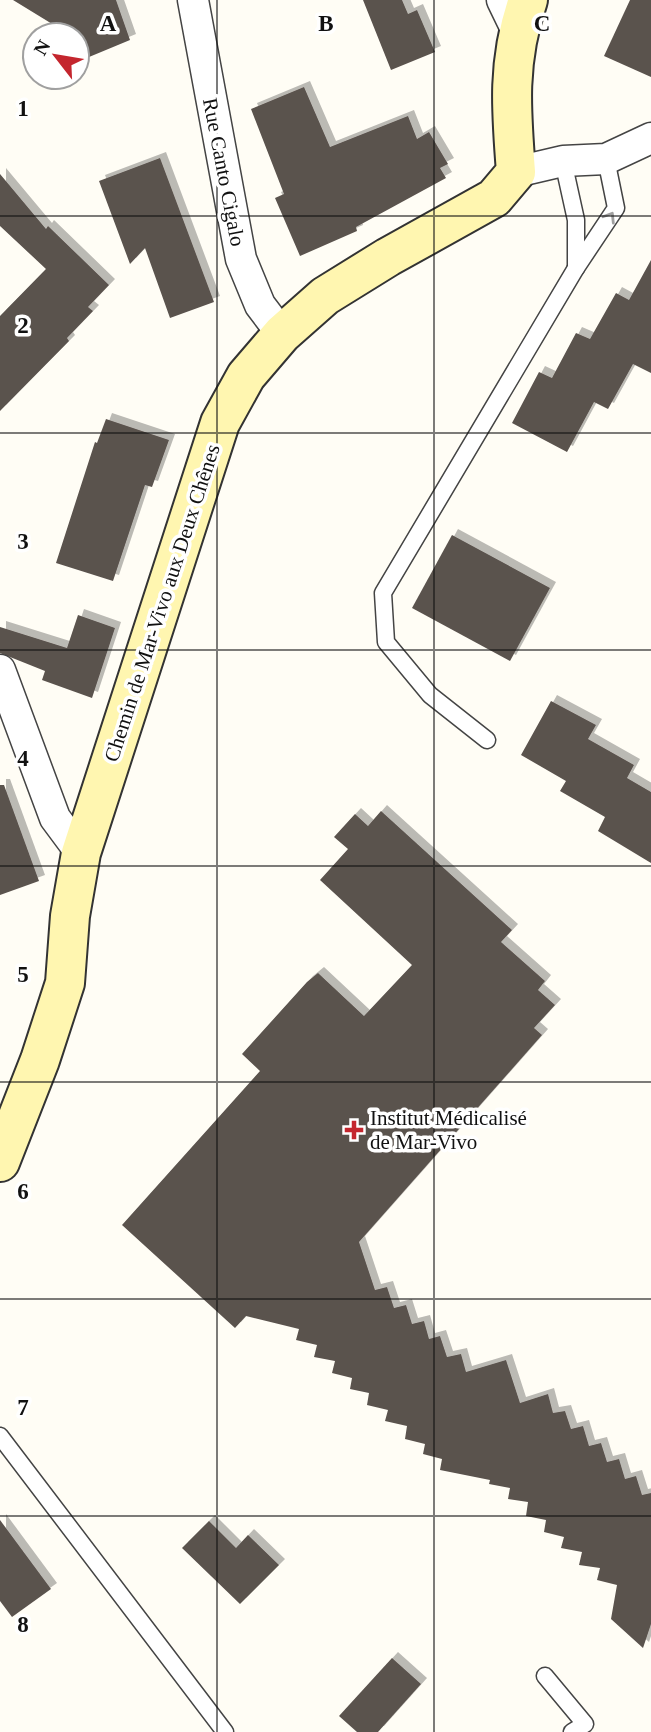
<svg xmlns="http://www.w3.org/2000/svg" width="651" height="1732" viewBox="0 0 651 1732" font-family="Georgia,serif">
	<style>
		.building { fill: #5a524d; filter: url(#shadow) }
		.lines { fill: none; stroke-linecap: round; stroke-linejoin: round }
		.lane-casing { stroke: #444; stroke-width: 19 }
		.street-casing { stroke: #444; stroke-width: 33 }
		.secondary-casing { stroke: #333; stroke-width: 42 }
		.lane { stroke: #fff; stroke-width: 16 }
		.street { stroke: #fff; stroke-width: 30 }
		.secondary { stroke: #fff6b0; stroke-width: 38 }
		.oneway { stroke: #a0a0a0 }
		.grid { fill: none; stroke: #111; stroke-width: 2; stroke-opacity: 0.55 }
		.poi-dot { fill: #c4262e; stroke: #fff; stroke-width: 2.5 }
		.labels { text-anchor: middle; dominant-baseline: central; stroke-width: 7; stroke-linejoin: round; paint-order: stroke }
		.street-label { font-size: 21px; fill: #111; stroke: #fff }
		.poi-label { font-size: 21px; fill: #111; stroke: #fff; text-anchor: start }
		.grid-label { font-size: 23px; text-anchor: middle; font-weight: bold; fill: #111; stroke: #fff; stroke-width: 7; stroke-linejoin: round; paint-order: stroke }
	</style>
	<defs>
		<filter id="shadow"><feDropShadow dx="6" dy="-6" stdDeviation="0" flood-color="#0004"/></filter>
	</defs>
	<rect width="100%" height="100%" fill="#fffdf5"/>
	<!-- building -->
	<g class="building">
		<path d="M 13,0 L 116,0 L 130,40 L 77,62 L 77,35 L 64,35 L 62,30 Z"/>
		<path d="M 363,0 L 402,0 L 408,14 L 417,10 L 435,52 L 391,70 Z"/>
		<path d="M 630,0 L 651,0 L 651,77 L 604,56 Z"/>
		<path d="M 304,87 L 330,147 L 408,116 L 417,139 L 429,132 L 448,164 L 440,168 L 446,178 L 356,227 L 357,231 L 300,256 L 275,198 L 284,194 L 251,109 Z"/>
		<path d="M 160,158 L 214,302 L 170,318 L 145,248 L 130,264 L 99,181 Z"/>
		<path d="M 0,174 L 46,229 L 48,226 L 109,285 L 88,307 L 93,311 L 67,338 L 69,341 L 0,411 L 0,316 L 46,269 L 0,226 Z"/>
		<path d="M 651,260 L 651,373 L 633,364 L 608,409 L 594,402 L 567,452 L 512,423 L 539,372 L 552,378 L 576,333 L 590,339 L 616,293 L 629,300 Z"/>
		<path d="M 106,419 L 169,440 L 152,487 L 145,485 L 113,581 L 56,563 L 95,442 L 97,443 Z"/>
		<path d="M 452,535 L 550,588 L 510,661 L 412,608 Z"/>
		<path d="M 78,615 L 115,628 L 92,698 L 42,680 L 45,671 L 0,653 L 0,627 L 67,648 Z"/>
		<path d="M 551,701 L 596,725 L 588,739 L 634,765 L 627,778 L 651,792 L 651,863 L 598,831 L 605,817 L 560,791 L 566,781 L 521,755 Z"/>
		<path d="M 0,785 L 4,785 L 39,881 L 0,895 Z"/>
		<path d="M 381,811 L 512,930 L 501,942 L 545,981 L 538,990 L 555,1005 L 534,1028 L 542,1035 L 359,1242 L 375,1290 L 387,1287 L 394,1308 L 406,1305 L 412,1324 L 424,1321 L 429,1339 L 440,1336 L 447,1357 L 461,1354 L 466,1372 L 506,1360 L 520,1403 L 548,1394 L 553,1413 L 565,1411 L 571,1429 L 583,1426 L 589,1446 L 601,1443 L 607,1462 L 619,1459 L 625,1479 L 636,1476 L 642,1495 L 651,1493 L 651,1624 L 643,1648 L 611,1619 L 617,1585 L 597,1580 L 600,1568 L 579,1565 L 582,1552 L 561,1548 L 564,1537 L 544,1532 L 546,1520 L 526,1516 L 528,1502 L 508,1499 L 510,1488 L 489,1484 L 490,1480 L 440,1470 L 442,1459 L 423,1454 L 425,1444 L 405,1439 L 407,1426 L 385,1421 L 388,1410 L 367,1405 L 369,1393 L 350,1389 L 352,1378 L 332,1373 L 335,1361 L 314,1357 L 317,1345 L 296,1340 L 299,1329 L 246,1316 L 235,1328 L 122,1225 L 260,1071 L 242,1054 L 307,982 L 318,973 L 364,1016 L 412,965 L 320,880 L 348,849 L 334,837 L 355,814 L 368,826 Z"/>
		<path d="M 0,1520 L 51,1589 L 12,1617 L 0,1601 Z"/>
		<path d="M 209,1521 L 236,1548 L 248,1535 L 279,1565 L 240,1604 L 182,1548 Z"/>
		<path d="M 392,1658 L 421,1684 L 378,1732 L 357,1732 L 339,1716 Z"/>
	</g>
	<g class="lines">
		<!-- lane casing -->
		<g class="lane-casing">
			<g id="lane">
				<path d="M 563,161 L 576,220 L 576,268"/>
				<path d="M 487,740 L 430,695 L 386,642 L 383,593 L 576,268 L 616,208 L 606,159"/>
				<path d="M 0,1436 L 225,1732"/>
				<path d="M 545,1676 L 585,1724 L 572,1732"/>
			</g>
		</g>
		<!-- street casing -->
		<g class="street-casing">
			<g id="street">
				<path d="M 193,0 L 241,259 L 260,305 L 282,334"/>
				<path d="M 502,0 L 517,31"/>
				<path d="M 516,172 L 563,161 L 606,159 L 651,138"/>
				<path d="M 0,670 L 55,818 L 81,853"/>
			</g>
		</g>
		<!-- secondary casing -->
		<g class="secondary-casing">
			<path id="secondary" d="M 0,1162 L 40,1060 L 65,983 L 70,916 L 81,853 L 220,423 L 246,376 L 282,334 L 325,296 L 388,257 L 494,198 L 516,172 C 511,110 507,60 528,0"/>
		</g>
		<!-- lane -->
		<use href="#lane" class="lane"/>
		<!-- street -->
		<use href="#street" class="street"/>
		<!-- secondary -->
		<use href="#secondary" class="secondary"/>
	</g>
	<!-- one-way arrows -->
	<defs><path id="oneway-chevron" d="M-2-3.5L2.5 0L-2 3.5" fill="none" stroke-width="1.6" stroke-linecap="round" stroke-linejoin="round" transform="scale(1.75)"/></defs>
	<use class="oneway" href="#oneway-chevron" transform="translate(610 217) rotate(-58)"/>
	<!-- grid -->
	<path class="grid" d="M 217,0 L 217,1732M 434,0 L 434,1732M 0,216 L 651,216M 0,433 L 651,433M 0,650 L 651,650M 0,866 L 651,866M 0,1082 L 651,1082M 0,1299 L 651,1299M 0,1516 L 651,1516"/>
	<!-- markers -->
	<path class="poi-dot" d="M350.5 1119.5h7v7h7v7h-7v7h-7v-7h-7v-7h7z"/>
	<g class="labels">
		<!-- street labels -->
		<g class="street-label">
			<text transform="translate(224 172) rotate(79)">Rue Canto Cigalo</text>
			<text transform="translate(162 603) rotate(-72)">Chemin de Mar-Vivo aux Deux Chênes</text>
		</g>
		<!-- poi labels -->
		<g class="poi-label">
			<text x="370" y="1118">Institut Médicalisé<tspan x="370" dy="24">de Mar-Vivo</tspan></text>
		</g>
	</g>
	<g class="grid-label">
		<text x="108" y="31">A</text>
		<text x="326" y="31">B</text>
		<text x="542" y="31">C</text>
		<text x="23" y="116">1</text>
		<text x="23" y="333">2</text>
		<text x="23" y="549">3</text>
		<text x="23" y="766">4</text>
		<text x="23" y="982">5</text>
		<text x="23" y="1199">6</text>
		<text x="23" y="1415">7</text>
		<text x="23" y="1632">8</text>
	</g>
	<!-- north arrow -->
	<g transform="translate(56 56) rotate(301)"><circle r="33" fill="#ffffff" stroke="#a0a0a0" stroke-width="2"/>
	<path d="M0-5L12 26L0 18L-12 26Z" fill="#c4262e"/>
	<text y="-10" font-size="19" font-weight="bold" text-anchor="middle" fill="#111111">N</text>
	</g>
</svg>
